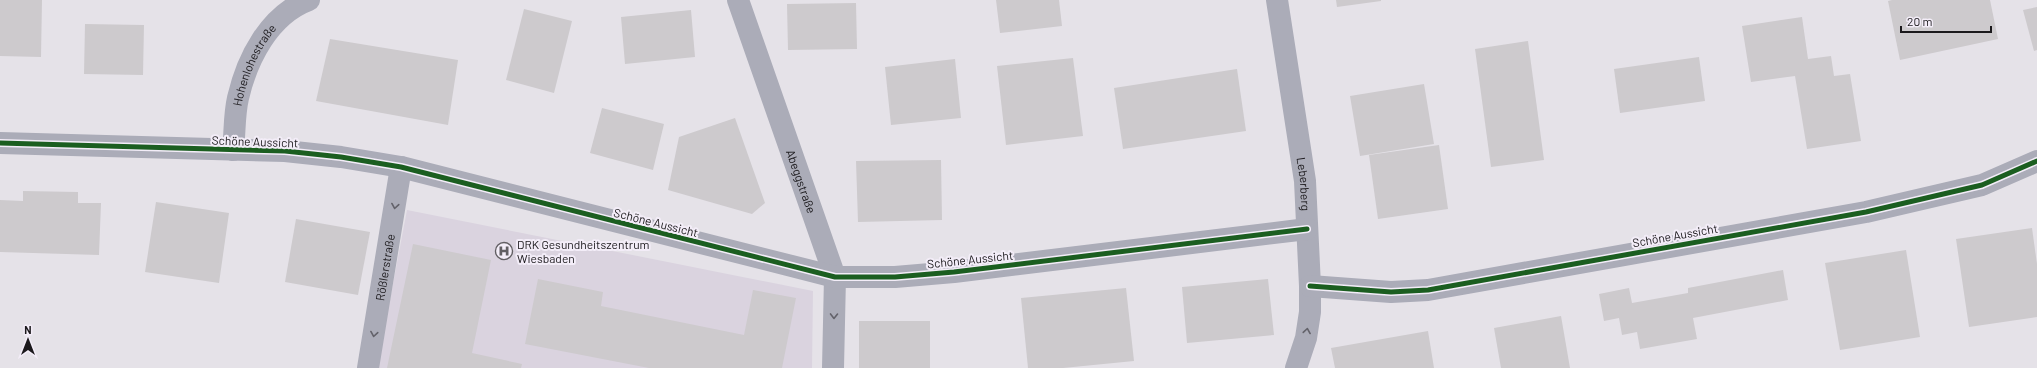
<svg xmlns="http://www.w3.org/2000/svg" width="2037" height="368" viewBox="0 0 2037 368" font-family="Barlow,sans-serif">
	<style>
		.built { fill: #dad3df }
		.building { fill: #cdcacd }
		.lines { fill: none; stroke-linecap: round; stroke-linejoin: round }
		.street { stroke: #abacb8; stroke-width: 22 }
		.cycleway-casing { stroke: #f3edf8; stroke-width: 8 }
		.cycleway { stroke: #1b5e20; stroke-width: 5 }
		.oneway { stroke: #63626a }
		.labels { text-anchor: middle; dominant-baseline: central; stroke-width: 4; stroke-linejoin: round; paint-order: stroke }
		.street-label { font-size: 12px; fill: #1b191c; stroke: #f3edf8 }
		.poi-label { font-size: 12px; fill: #1b191c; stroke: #f3edf8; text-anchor: start }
	</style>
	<rect width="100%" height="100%" fill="#e5e2e8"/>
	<!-- built -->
	<path class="built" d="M 407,210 L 813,291 L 812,368 L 377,368 Z"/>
	<!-- building -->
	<g class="building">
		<path d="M 0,0 L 42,0 L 41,57 L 0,56 Z"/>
		<path d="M 996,0 L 1059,0 L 1062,26 L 1000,33 Z"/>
		<path d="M 1336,0 L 1381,0 L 1381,1 L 1337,7 Z"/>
		<path d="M 1892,0 L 1990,0 L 1998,39 L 1900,60 L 1888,1 Z"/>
		<path d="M 856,3 L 857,49 L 788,50 L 787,4 Z"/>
		<path d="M 2037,7 L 2037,50 L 2034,51 L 2023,10 Z"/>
		<path d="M 524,9 L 572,21 L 554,93 L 506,80 Z"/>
		<path d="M 691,10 L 695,57 L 625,64 L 621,17 Z"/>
		<path d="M 1802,17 L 1808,59 L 1831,56 L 1834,76 L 1850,74 L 1861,141 L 1807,149 L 1795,76 L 1751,82 L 1742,26 Z"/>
		<path d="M 85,24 L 144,25 L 143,75 L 84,74 Z"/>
		<path d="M 330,39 L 458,60 L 448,125 L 316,101 Z"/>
		<path d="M 1528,41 L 1544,160 L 1491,167 L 1475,49 Z"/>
		<path d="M 1699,57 L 1705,101 L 1620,113 L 1614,69 Z"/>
		<path d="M 1073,58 L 1083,136 L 1006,145 L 997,66 Z"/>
		<path d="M 955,59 L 961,118 L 891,125 L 885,67 Z"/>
		<path d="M 1237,69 L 1246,131 L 1123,149 L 1114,88 Z"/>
		<path d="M 1424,84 L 1434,144 L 1360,156 L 1350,96 Z"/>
		<path d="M 602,108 L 664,124 L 653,170 L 590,153 Z"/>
		<path d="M 735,118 L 765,203 L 752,214 L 668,190 L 679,137 Z"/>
		<path d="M 1439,145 L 1448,209 L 1378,219 L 1369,155 Z"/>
		<path d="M 941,160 L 942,220 L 858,222 L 856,161 Z"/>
		<path d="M 23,191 L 78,192 L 78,203 L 101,203 L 99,255 L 0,252 L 0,200 L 23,201 Z"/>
		<path d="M 156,202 L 229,213 L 219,283 L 145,272 Z"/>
		<path d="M 296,219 L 370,232 L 358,295 L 285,282 Z"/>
		<path d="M 2032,228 L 2037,264 L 2037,317 L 1969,327 L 1956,239 Z"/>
		<path d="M 413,244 L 491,260 L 472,353 L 522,364 L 521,368 L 387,368 Z"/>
		<path d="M 1906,250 L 1920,337 L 1840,350 L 1825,263 Z"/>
		<path d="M 1783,270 L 1788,300 L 1693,318 L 1697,339 L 1640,349 L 1637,332 L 1622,335 L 1619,318 L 1604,321 L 1599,294 L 1629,288 L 1632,303 L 1688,293 L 1688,288 Z"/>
		<path d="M 538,279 L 603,292 L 601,306 L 744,335 L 753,290 L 796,298 L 782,368 L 649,368 L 525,344 Z"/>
		<path d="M 1268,279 L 1274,335 L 1187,343 L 1182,287 Z"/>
		<path d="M 1126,288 L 1134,361 L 1063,368 L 1028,368 L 1021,298 Z"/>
		<path d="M 1561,316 L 1570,368 L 1501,368 L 1494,328 Z"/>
		<rect x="859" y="321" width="71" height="47"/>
		<path d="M 1428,331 L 1434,368 L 1335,368 L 1331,348 Z"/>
	</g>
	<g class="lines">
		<!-- street -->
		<g class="street">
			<path id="s1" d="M 738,0 L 835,277 L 833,368"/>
			<path id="s2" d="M 1277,0 L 1305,181 L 1310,286 L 1310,312 L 1306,338 L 1296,368"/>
			<path d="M 0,143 L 285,151 L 341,157 L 401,167 L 835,277 L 895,277 L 954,272 L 1307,229"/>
			<path id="s3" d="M 233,150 C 235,133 234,115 238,98 C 247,59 269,15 309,0"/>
			<path d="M 1310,286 L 1391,292 L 1428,290 L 1866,212 L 1982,185 L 2037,161"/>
			<path id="s4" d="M 368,368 L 401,167"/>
		</g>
		<!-- cycleway casing -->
		<g class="cycleway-casing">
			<g id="cycleway">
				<path d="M 0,143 L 285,151 L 341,157 L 401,167 L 835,277 L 895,277 L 954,272 L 1307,229"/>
				<path d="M 1310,286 L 1391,292 L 1428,290 L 1866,212 L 1982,185 L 2037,161"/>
			</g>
		</g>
		<!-- cycleway -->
		<use href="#cycleway" class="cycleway"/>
	</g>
	<!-- one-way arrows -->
	<defs><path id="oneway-chevron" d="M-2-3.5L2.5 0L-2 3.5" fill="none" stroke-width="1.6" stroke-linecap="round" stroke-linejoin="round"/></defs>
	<g class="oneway">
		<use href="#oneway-chevron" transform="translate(395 206) rotate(99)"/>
		<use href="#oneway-chevron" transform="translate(834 316) rotate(91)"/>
		<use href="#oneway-chevron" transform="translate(1307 331) rotate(-81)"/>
		<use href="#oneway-chevron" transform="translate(374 334) rotate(99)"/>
	</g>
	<!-- icons -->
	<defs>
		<g id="hospital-ring" transform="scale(0.9)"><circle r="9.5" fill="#f3edf8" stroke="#625f63" stroke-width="1.5"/><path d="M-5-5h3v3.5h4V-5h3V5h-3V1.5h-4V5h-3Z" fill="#625f63"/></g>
	</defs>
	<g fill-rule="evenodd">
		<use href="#hospital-ring" x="504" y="251"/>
	</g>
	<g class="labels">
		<!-- street labels -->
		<g class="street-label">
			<text stroke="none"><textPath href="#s3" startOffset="89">Hohenlohestraße</textPath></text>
			<text transform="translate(255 141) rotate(2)">Schöne Aussicht</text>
			<text stroke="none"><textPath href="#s1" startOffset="192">Abeggstraße</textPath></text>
			<text stroke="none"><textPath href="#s2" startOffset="186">Leberberg</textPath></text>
			<text transform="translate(656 222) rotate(14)">Schöne Aussicht</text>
			<text transform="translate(1675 235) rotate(-10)">Schöne Aussicht</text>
			<text transform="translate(970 259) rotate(-6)">Schöne Aussicht</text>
			<text stroke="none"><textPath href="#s4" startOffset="102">Rößlerstraße</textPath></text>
		</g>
		<!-- poi labels -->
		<g class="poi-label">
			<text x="517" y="244">DRK Gesundheitszentrum<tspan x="517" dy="14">Wiesbaden</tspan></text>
		</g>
	</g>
	<!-- north arrow -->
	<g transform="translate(28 340)" stroke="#f3edf8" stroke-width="3" paint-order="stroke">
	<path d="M0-3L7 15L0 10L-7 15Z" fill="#1b191c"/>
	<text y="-6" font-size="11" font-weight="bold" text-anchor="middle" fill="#1b191c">N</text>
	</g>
	<!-- scale -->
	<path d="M1901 26v6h90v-6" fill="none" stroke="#1b191c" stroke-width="2"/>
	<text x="1907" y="26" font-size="12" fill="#1b191c" stroke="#f3edf8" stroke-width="3" paint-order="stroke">20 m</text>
</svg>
